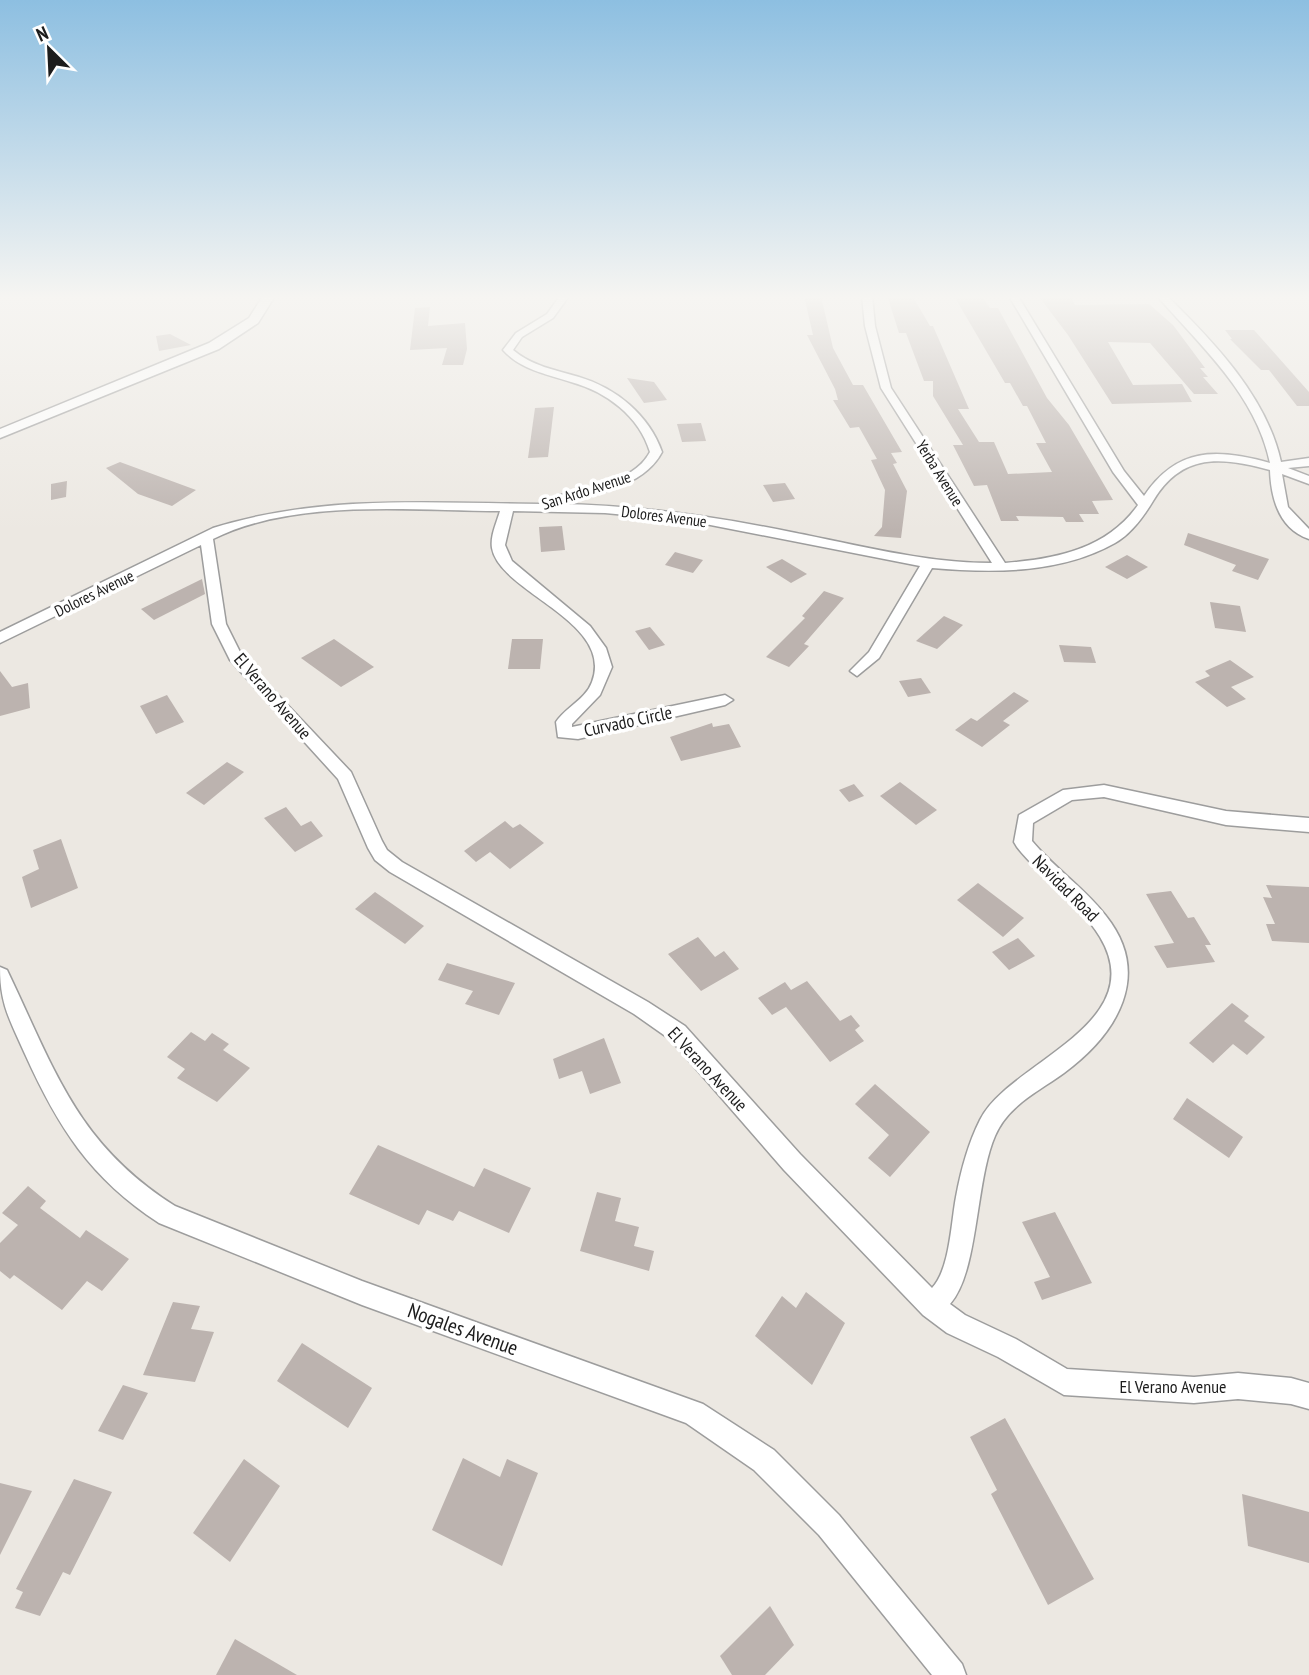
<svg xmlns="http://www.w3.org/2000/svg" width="1309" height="1675" viewBox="0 0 1309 1675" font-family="'PT Sans Narrow',sans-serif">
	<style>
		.building { fill: #bcb3af }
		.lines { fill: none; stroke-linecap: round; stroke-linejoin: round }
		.minor-casing { stroke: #9d9d9d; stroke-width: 3 }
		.tertiary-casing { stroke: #9d9d9d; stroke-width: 3 }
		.minor { fill: #fff; fill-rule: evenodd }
		.tertiary { fill: #fff; fill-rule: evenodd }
		.labels { text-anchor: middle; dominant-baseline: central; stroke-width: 7; stroke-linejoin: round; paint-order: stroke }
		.far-street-label { font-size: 16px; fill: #1c1c1c; stroke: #fff }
		.street-label { font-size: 18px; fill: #1c1c1c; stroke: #fff }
		.near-street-label { font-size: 21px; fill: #1c1c1c; stroke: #fff }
	</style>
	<rect width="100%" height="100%" fill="#ece8e2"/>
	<!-- building -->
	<g class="building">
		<path d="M 804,296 L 821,296 L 833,348 L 853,385 L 863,385 L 902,452 L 891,453 L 897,463 L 893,464 L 907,491 L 901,538 L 874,536 L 882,527 L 885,490 L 871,460 L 877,459 L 859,427 L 850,428 L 833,400 L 838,400 L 835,389 L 807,335 L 813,335 Z"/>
		<path d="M 954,296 L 981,296 L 990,308 L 998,308 L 1047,398 L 1069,425 L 1113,500 L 1092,501 L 1099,514 L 1079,514 L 1084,522 L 1066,522 L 1063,517 L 1016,516 L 1019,521 L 1001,521 L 987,485 L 974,486 L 953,445 L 963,445 L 933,396 L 933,381 L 924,381 L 906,333 L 899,333 L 888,298 L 913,297 L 930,326 L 933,326 L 969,409 L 958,409 L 979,442 L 994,442 L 1008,474 L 1052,472 L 1036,443 L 1046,443 L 1027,406 L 1023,406 L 1010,383 L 1005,383 Z"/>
		<path d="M 1070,296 L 1075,305 L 1149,304 L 1173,325 L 1205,368 L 1200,368 L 1208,377 L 1203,377 L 1218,394 L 1194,394 L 1150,343 L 1108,342 L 1133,385 L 1182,384 L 1192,402 L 1112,404 L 1068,335 L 1040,298 Z"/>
		<path d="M 430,307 L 428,326 L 465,323 L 467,349 L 463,365 L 442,365 L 447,348 L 410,350 L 415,308 Z"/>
		<path d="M 1225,330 L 1254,330 L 1309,392 L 1309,406 L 1297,406 L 1269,370 L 1261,370 L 1230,339 L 1232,339 Z"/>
		<path d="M 170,334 L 191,345 L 159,351 L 156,336 Z"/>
		<path d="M 627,378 L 654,382 L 667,400 L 644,403 Z"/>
		<path d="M 554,407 L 548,457 L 528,458 L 535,408 Z"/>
		<path d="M 701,423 L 706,441 L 682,442 L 677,424 Z"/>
		<path d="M 120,462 L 196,490 L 172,506 L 138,494 L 106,468 Z"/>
		<path d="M 67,481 L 66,497 L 51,500 L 51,484 Z"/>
		<path d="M 785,483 L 795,499 L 773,502 L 763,485 Z"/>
		<path d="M 562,526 L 565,550 L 541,552 L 539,527 Z"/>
		<path d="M 1188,533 L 1269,559 L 1258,580 L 1232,571 L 1236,565 L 1184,545 Z"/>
		<path d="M 675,552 L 703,560 L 693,573 L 665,565 Z"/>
		<path d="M 1127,555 L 1148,567 L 1127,579 L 1105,567 Z"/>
		<path d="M 782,559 L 807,574 L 791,583 L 766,567 Z"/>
		<path d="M 202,579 L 205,594 L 154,620 L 141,609 Z"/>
		<path d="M 824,591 L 844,598 L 804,644 L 809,646 L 789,667 L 766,657 L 805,618 L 802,616 Z"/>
		<path d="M 1210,602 L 1240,606 L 1246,632 L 1215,628 Z"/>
		<path d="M 944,616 L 963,625 L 937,649 L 916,641 Z"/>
		<path d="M 650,627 L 665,645 L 649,650 L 635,631 Z"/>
		<path d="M 334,639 L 374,667 L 341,687 L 301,658 Z"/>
		<path d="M 512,639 L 543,639 L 540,669 L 508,669 Z"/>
		<path d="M 1059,645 L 1091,647 L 1096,663 L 1064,662 Z"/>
		<path d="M 1230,660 L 1254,677 L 1231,687 L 1246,699 L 1227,707 L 1195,682 L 1210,676 L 1205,671 Z"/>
		<path d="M 0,671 L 12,687 L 28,683 L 30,708 L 0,716 Z"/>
		<path d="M 921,678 L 931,693 L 908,697 L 899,681 Z"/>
		<path d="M 1014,692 L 1029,701 L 1003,721 L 1010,725 L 982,747 L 955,730 L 971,718 L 977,721 Z"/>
		<path d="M 167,695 L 184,722 L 156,734 L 140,706 Z"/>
		<path d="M 712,723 L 713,727 L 729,724 L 741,747 L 681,761 L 670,737 Z"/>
		<path d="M 227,762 L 244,772 L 204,805 L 186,793 Z"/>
		<path d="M 900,782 L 937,810 L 916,825 L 880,796 Z"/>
		<path d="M 854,784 L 864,796 L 849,802 L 839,790 Z"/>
		<path d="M 286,807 L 301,826 L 311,821 L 323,836 L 295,852 L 264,818 Z"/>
		<path d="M 505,821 L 513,828 L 520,824 L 544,843 L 510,869 L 490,852 L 476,862 L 464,851 Z"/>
		<path d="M 61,839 L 78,888 L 31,908 L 22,877 L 39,869 L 33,850 Z"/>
		<path d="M 978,883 L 1024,918 L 1003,937 L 957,900 Z"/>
		<path d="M 1266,885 L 1309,887 L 1309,943 L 1272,941 L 1266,924 L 1275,924 L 1263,897 L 1272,898 Z"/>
		<path d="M 1171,891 L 1188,918 L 1194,917 L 1211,945 L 1205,945 L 1215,962 L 1167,968 L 1154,946 L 1174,943 L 1146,894 Z"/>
		<path d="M 375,892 L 424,926 L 405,944 L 355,909 Z"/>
		<path d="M 698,937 L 715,957 L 724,951 L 739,969 L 701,991 L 668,954 Z"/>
		<path d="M 1018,938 L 1035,956 L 1009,970 L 992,952 Z"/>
		<path d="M 447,963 L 515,983 L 499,1015 L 465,1004 L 473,991 L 438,980 Z"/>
		<path d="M 807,981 L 840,1021 L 851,1015 L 860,1026 L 855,1030 L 864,1041 L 830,1062 L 786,1007 L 772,1015 L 758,998 L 785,982 L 791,990 Z"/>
		<path d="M 1232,1003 L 1249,1016 L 1244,1021 L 1265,1037 L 1247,1055 L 1233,1044 L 1213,1063 L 1189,1043 Z"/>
		<path d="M 191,1032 L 205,1041 L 212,1033 L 229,1044 L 223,1050 L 250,1068 L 217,1102 L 177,1078 L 185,1069 L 167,1057 Z"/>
		<path d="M 604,1038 L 621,1083 L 590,1094 L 582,1071 L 559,1079 L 553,1059 Z"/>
		<path d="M 875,1084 L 930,1132 L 890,1177 L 868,1158 L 889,1135 L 855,1104 Z"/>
		<path d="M 1187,1098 L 1243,1137 L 1229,1158 L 1173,1119 Z"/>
		<path d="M 378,1145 L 474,1187 L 484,1168 L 531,1188 L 509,1233 L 459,1211 L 453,1221 L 427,1210 L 419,1225 L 349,1194 Z"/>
		<path d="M 28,1186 L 46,1201 L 40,1208 L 80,1238 L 86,1230 L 129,1259 L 102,1291 L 87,1281 L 62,1310 L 14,1275 L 10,1279 L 0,1271 L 0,1243 L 18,1225 L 2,1213 Z"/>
		<path d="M 597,1192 L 621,1198 L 615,1221 L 639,1227 L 634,1246 L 654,1251 L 649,1271 L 580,1251 Z"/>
		<path d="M 1055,1212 L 1092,1283 L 1042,1300 L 1034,1282 L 1050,1277 L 1022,1222 Z"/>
		<path d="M 806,1292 L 845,1323 L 812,1385 L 755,1336 L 782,1296 L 796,1308 Z"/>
		<path d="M 173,1302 L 200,1306 L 191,1329 L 214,1332 L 195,1382 L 143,1375 Z"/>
		<path d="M 302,1343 L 372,1388 L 348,1428 L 277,1381 Z"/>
		<path d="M 123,1385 L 148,1393 L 123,1440 L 98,1431 Z"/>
		<path d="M 1005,1418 L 1094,1579 L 1048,1605 L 991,1494 L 997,1490 L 970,1437 Z"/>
		<path d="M 463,1458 L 500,1477 L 507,1459 L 538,1473 L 502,1566 L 432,1530 Z"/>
		<path d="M 244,1459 L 280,1486 L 230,1562 L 193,1533 Z"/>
		<path d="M 74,1479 L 112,1492 L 70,1575 L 63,1572 L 40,1616 L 15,1608 L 23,1592 L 16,1589 Z"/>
		<path d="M 0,1483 L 32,1491 L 0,1555 Z"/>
		<path d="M 1242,1494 L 1309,1512 L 1309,1563 L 1248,1546 Z"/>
		<path d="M 770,1606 L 794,1645 L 765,1675 L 732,1675 L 720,1656 Z"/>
		<path d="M 235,1639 L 297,1675 L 216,1675 Z"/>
	</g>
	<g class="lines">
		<!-- minor casing -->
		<g class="minor-casing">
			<g id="minor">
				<path d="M 560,296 L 569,296 L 553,318 L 522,337 L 513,350 C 532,366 555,370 579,377 C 616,388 649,415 662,452 C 643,488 593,494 557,504 C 636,505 713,516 791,532 C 858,545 924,563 992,563 L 881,388 L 865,326 L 862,296 L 872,296 L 875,326 L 891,388 L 1005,563 C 1056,559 1107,549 1138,505 L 1113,472 L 1009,296 L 1018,296 L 1124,471 L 1144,496 C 1177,447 1217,448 1270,463 C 1256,395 1201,346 1157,296 L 1167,296 C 1213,341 1267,397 1281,462 L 1309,458 L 1309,466 L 1288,468 L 1309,476 L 1309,484 L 1282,474 L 1288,507 L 1309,529 L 1309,539 C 1279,529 1271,498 1270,470 C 1222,457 1182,452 1153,501 C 1144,516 1131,534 1115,543 C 1060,574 993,573 932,568 L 879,658 L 857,676 L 850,671 L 869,652 L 920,566 L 690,521 L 605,513 L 513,511 L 505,545 L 512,561 L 590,626 L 606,648 L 612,667 L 600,695 L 572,724 L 572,727 L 725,695 L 733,700 L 725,705 L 578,739 L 558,737 L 556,722 C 566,707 586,699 592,682 C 615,621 500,593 492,548 C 490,536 497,522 500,511 C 410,511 295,498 213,539 L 226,624 L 243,658 L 351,772 L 382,841 L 387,850 L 402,862 L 648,1002 L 685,1026 L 800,1154 L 932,1288 C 950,1269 951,1223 956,1197 C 961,1170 968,1144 980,1120 C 1007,1063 1153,1025 1100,937 C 1079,902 1042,879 1017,847 L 1014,842 L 1019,815 L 1063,790 L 1104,785 L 1226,811 L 1309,818 L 1309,832 L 1226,825 L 1104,797 L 1072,800 L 1033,823 L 1032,841 C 1054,868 1085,888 1106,916 C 1153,975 1117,1034 1064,1073 C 1038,1092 1008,1105 995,1136 C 975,1182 979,1271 950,1304 L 965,1315 L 1016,1339 L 1067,1369 L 1194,1377 L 1238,1373 L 1291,1378 L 1309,1383 L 1309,1409 L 1291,1404 L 1238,1399 L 1194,1403 L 1064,1395 L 998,1357 L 947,1333 L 923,1315 L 784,1170 L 671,1040 L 634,1014 L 390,872 L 375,860 L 368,848 L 338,779 L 230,660 L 212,624 L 201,545 L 0,643 L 0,632 L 213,528 C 321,494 433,503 544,504 L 545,499 C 577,490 633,485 650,452 C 639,416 607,392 571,382 C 547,374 521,370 503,350 L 516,333 L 547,314 Z"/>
				<path d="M 0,967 L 7,970 C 55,1070 76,1143 175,1206 L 362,1281 L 703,1404 L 774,1450 L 839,1515 L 962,1664 L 966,1675 L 932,1675 L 819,1535 L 754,1470 L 686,1423 L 362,1305 L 159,1223 C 90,1178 58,1127 25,1054 C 10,1020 0,1005 0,967 Z"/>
			</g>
		</g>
		<!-- tertiary casing -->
		<g class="tertiary-casing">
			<path id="tertiary" d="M 263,296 L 275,296 L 258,323 L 219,349 L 0,438 L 0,429 L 209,343 L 249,318 Z"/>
		</g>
		<!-- minor -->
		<use href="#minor" class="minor"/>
		<!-- tertiary -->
		<use href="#tertiary" class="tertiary"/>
	</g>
	<!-- sky -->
	<linearGradient id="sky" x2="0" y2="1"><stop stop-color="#8dbfe1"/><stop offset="0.56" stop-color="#f6f5f2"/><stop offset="1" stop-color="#f6f5f2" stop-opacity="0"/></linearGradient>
	<rect width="1309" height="531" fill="url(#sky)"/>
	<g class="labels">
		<!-- far-street labels -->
		<g class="far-street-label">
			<text transform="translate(940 473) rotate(58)">Yerba Avenue</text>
			<text transform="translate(586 490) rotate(-18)">San Ardo Avenue</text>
			<text transform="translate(664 516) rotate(7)">Dolores Avenue</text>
			<text transform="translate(94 593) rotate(-26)">Dolores Avenue</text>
		</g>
		<!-- street labels -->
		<g class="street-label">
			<text transform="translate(273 696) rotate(49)">El Verano Avenue</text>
			<text transform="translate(628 721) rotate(-12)">Curvado Circle</text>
			<text transform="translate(1066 888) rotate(45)">Navidad Road</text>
			<text transform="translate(708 1069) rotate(47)">El Verano Avenue</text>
			<text x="1173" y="1386">El Verano Avenue</text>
		</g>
		<!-- near-street labels -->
		<g class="near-street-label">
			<text transform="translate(463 1329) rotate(20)">Nogales Avenue</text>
		</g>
	</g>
	<!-- north arrow -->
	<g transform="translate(49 49) rotate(336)" stroke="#ffffff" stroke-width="5" paint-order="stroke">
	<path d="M0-5L12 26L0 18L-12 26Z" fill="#1c1c1c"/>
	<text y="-10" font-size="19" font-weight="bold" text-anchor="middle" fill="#1c1c1c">N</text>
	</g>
</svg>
